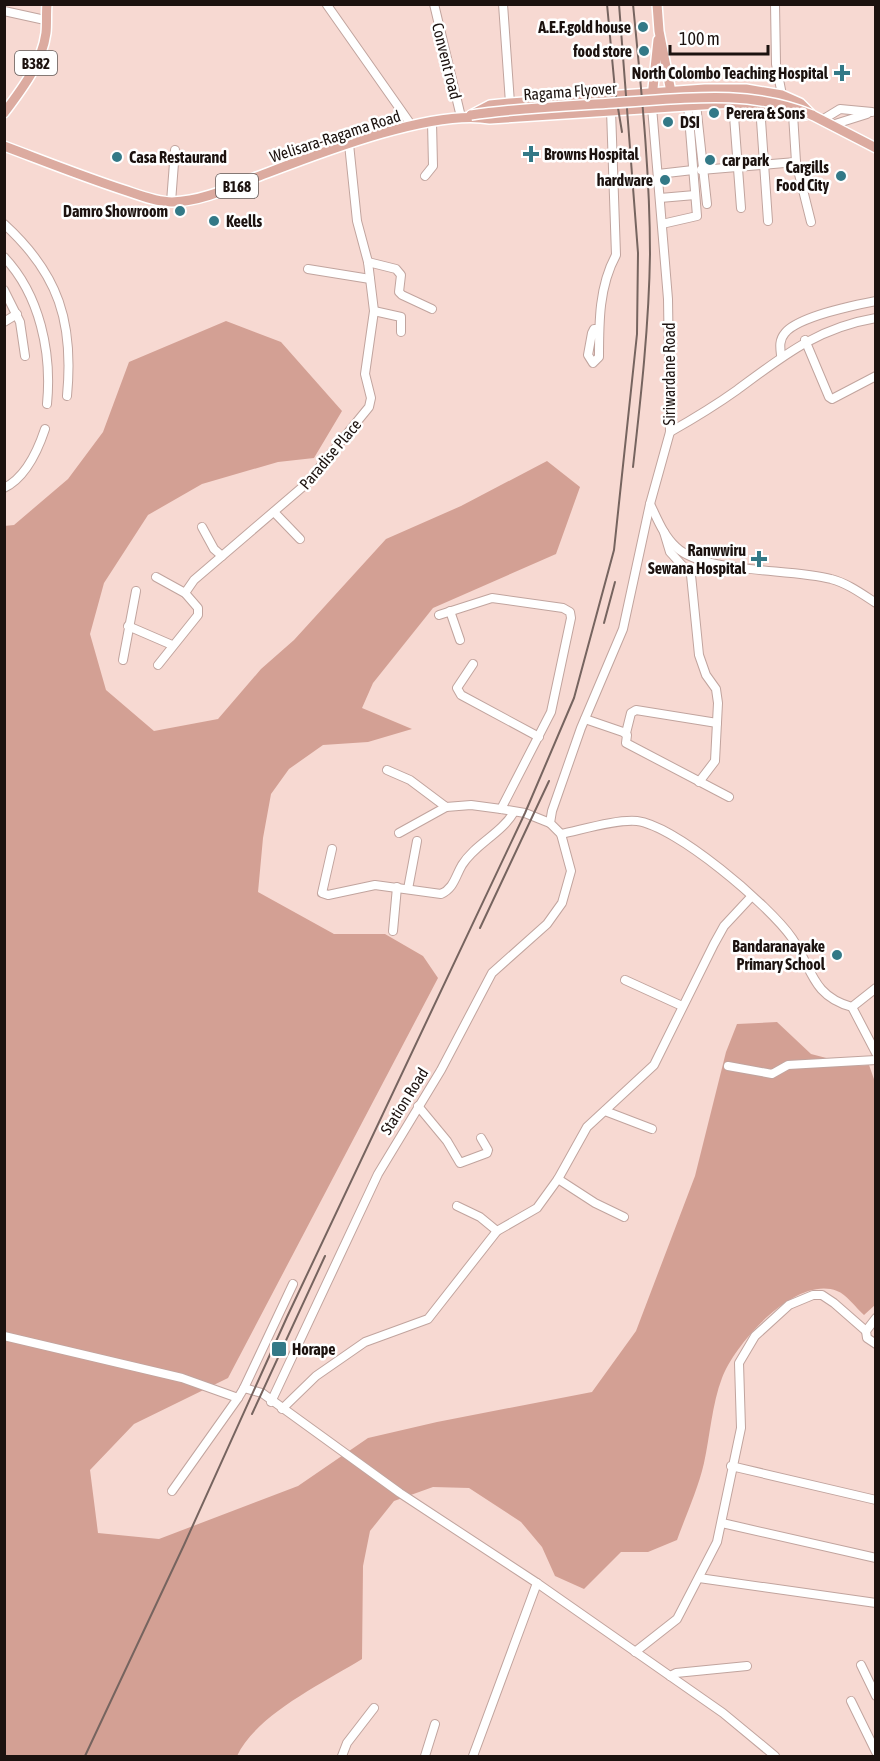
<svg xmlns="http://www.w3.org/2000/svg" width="880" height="1761" viewBox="0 0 880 1761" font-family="'Asap Condensed',sans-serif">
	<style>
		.green { fill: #d3a094 }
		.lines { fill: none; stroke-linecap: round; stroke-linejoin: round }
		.minor-casing { stroke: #c1a49e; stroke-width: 10 }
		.major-casing { stroke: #fff; stroke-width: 12 }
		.minor { stroke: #fff; stroke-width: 8 }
		.major { stroke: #dcaba0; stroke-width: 9 }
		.rail { stroke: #76645f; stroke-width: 2 }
		.major-bridge-casing { stroke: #fff; stroke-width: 12; stroke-linecap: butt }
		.major-bridge { stroke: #dcaba0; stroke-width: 9 }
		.poi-dot { fill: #337987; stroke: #fff; stroke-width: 2 }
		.labels { text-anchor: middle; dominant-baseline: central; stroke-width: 5; stroke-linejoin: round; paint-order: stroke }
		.shield { fill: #fff; stroke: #605957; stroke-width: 1.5 }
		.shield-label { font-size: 15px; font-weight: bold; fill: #1c120f }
		.poi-label { font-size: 16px; font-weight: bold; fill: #1c120f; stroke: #fff; text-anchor: end }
		.street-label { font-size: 16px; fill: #1c120f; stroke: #fff }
	</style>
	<rect width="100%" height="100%" fill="#f7d9d2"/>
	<!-- green -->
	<path class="green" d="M 226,321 L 281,342 L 342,411 L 314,458 L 278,462 L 202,484 L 148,515 L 104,583 L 90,634 L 106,690 L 154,731 L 218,719 L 261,669 L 294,640 L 386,539 L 461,506 L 547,461 L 580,487 L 556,554 L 433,608 L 373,683 L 362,708 L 412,729 L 368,742 L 323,745 L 289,769 L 271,794 L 263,838 L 258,892 L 334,934 L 385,934 L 423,956 L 438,978 L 228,1378 L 134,1424 L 90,1470 L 98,1533 L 159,1539 L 298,1486 L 368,1438 L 437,1422 L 592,1392 L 636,1331 L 695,1176 L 726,1052 L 737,1024 L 777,1022 L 811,1054 L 857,1066 L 869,1065 L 875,1082 L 875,1305 L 864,1315 C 856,1308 846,1294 837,1291 C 796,1275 735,1343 722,1378 C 712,1404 710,1436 704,1463 C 698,1489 686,1515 677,1540 L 648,1552 L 621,1552 L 584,1589 L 555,1576 L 542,1547 L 521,1522 L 469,1488 L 433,1487 L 394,1501 L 370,1531 L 363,1566 L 362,1659 C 323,1683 256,1715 237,1756 L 5,1756 L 4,526 L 14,525 L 68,479 L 103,432 L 129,362 Z"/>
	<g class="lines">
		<!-- minor casing -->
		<g class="minor-casing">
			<g id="minor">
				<path d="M 434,4 L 461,117"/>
				<path d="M 503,4 L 510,103"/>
				<path d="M 775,4 L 776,64 L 782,95"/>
				<path d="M 327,5 L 412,126"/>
				<path d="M 4,11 L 45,20"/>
				<path d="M 733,103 L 741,208"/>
				<path d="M 696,104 L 707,204"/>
				<path d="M 760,106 L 768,221"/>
				<path d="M 793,114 L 796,162 L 811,222"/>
				<path d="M 822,120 L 840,109 L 872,112"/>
				<path d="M 832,125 L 867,114"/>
				<path d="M 701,170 L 796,162"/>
				<path d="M 658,174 L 693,170"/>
				<path d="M 425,176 L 433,166 L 432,122"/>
				<path d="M 660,198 L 695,195"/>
				<path d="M 171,202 L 175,150"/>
				<path d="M 4,224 C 59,274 74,323 67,396"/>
				<path d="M 662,224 L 697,216 L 688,105"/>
				<path d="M 4,257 C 40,295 52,353 47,404"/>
				<path d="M 368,262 L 396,269 L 401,275 L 399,292 L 402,295 L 432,309"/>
				<path d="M 308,269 L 370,279"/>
				<path d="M 4,290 L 20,322 L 25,356"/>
				<path d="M 374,311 L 401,317 L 401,332"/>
				<path d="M 4,322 L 17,314"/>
				<path d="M 599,329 L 594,329 L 592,333 L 588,355 L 593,363 L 599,357 C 599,322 599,286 616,255 L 611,110"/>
				<path d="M 805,340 L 829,397 L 832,399 L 876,376"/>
				<path d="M 781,355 C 780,347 779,340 785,333 C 798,317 855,305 876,301"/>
				<path d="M 670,432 C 693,419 716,405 737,390 C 783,356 817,328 876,318"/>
				<path d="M 4,488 C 25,478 38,450 45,429"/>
				<path d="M 650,504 C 657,518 663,535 676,547 C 704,574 792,568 831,579 C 847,583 862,594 876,603"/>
				<path d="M 274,512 L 300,539"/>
				<path d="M 202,527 L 214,549 L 222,556"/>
				<path d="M 664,532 L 670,552 L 691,575 L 699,655 L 706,675 L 716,689 L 718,703 L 715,761 L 699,782"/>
				<path d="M 156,577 L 185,593"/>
				<path d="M 450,611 L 460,640"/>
				<path d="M 439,615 L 492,598 L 563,608 L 570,612 L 571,618 L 551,712 L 501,809"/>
				<path d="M 128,626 L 172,645"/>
				<path d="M 123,660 L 136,591"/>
				<path d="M 473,664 L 457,688 L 461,695 L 539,737"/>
				<path d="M 158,665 L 198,615 L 198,608 L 185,593 L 194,580 L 306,484 L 369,407 L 371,398 L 365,374 L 374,311 L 368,262 L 357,221 L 349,144"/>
				<path d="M 585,719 L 623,732 L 627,735 L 626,743 L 729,797"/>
				<path d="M 626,733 L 631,713 L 636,710 L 717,723"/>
				<path d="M 387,770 L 410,780 L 446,807 L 471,805 L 501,809 L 525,813 L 550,823"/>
				<path d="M 399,833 L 446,807"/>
				<path d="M 561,834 C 581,830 617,819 637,821 C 676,826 769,905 792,938 C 812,967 811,996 852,1007"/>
				<path d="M 332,849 L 322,893 L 328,895 L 375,885 L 441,894 C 454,888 455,877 462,865 C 475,844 501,834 514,812"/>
				<path d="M 408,889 L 417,841"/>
				<path d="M 393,931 L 397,887"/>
				<path d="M 625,980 L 682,1006"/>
				<path d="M 876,988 L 852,1007 L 876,1053"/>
				<path d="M 728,1066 L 772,1074 L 788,1065 L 876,1060"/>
				<path d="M 418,1106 L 447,1141 L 460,1163 L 487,1153 L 488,1150 L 481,1138"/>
				<path d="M 605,1111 L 652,1129"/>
				<path d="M 558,1179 L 595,1203 L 624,1217"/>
				<path d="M 457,1206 L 480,1217 L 497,1231"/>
				<path d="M 876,1318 L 866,1331 L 867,1338 L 876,1344"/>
				<path d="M 4,1336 L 182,1378 L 238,1398 L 172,1491"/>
				<path d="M 244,1388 L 293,1284"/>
				<path d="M 238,1398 L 244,1388 L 262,1393 L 400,1493 L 537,1583 L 723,1713 L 775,1756"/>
				<path d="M 271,1402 L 378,1174 L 441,1070 L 492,973 L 547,924 L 562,903 L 571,871 L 561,834 L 550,823 L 552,811 L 581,728 L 623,629 L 650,504 L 670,432 L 668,299 L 652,107"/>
				<path d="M 282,1409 L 316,1376 L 365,1342 L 428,1319 L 497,1231 L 537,1208 L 558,1179 L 587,1127 L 654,1065 L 714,944 L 724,926 L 751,897"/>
				<path d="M 731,1466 L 876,1500"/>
				<path d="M 722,1523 L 876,1558"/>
				<path d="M 699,1578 L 876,1603"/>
				<path d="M 635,1652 L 677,1619 L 717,1542 L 741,1428 L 739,1363 L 755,1336 L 789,1305 L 813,1295 L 822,1295 L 834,1303 L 866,1331"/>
				<path d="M 861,1665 L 876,1696"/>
				<path d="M 670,1676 L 676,1673 L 747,1666"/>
				<path d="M 851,1701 L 876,1752"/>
				<path d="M 342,1756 L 347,1743 L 374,1708"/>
				<path d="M 425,1756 L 435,1724"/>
				<path d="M 473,1756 L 537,1583"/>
			</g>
		</g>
		<!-- major casing -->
		<g class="major-casing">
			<g id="major">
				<path d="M 657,4 L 659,31 L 672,97"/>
				<path d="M 652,98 L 658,40"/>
				<path d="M 4,113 C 22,89 42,63 46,33 C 47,24 46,14 47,4"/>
				<path d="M 471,115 L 490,105 L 510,103 L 705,89 L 746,89 L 782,95 L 800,103 L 812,115 L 876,148"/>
				<path d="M 4,146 C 44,161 84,177 124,190 C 139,195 156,202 172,202 C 202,201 227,189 254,178 C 312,156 431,108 490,119 L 733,103 L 806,115"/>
			</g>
		</g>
		<!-- minor -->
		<use href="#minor" class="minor"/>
		<!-- major -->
		<use href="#major" class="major"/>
		<!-- rail -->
		<g class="rail">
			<path d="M 607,4 L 615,90 L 622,132"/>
			<path d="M 633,467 C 641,396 649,325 650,254 C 650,171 641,87 633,4"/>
			<path d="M 604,623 L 615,582"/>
			<path d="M 480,928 L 549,781"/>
			<path d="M 252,1414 L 325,1256"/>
			<path d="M 85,1756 L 184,1545 L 287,1317 L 525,813 L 574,698 L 614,550 L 637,334 L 638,253 L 619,4"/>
		</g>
		<!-- major-bridge casing -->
		<g class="major-bridge-casing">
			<path id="major-bridge" d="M 471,115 C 518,108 566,106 613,103 C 681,99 747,88 812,115"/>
		</g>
		<!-- major-bridge -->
		<use href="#major-bridge" class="major-bridge"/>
	</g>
	<!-- markers -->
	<g class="poi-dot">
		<circle cx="643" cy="27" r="6"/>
		<circle cx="644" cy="51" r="6"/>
		<path d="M839 64h6v6h6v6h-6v6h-6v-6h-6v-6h6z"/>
		<circle cx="714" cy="113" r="6"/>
		<circle cx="668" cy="122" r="6"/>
		<path d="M528 145h6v6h6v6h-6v6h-6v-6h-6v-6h6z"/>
		<circle cx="117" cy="157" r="6"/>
		<circle cx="710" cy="160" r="6"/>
		<circle cx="841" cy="176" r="6"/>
		<circle cx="665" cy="180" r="6"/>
		<circle cx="180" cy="211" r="6"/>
		<circle cx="214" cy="221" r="6"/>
		<path d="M756 550h6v6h6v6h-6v6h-6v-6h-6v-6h6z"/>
		<circle cx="837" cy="955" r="6"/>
		<rect x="271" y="1341" width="16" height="16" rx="3"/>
	</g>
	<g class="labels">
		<!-- shield labels -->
		<g class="shield">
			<rect x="15" y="51" width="42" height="24" rx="4.5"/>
			<rect x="216" y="174" width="42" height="24" rx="4.5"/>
		</g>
		<g class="shield-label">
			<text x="36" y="63">B382</text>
			<text x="237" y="186">B168</text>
		</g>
		<!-- poi labels -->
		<g class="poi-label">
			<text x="631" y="27">A.E.F.gold house</text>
			<text x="632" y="51">food store</text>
			<text x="828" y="73">North Colombo Teaching Hospital</text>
			<text x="726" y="113" text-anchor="start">Perera &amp; Sons</text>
			<text x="680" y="122" text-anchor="start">DSI</text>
			<text x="544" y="154" text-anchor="start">Browns Hospital</text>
			<text x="129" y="157" text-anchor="start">Casa Restaurand</text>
			<text x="722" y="160" text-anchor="start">car park</text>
			<text x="829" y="167">Cargills<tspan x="829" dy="18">Food City</tspan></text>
			<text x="653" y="180">hardware</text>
			<text x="168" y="211">Damro Showroom</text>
			<text x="226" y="221" text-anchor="start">Keells</text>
			<text x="746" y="550">Ranwwiru<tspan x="746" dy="18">Sewana Hospital</tspan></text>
			<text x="825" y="946">Bandaranayake<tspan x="825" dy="18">Primary School</tspan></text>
			<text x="292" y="1349" text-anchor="start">Horape</text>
		</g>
		<!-- street labels -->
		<g class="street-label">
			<text transform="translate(447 61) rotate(76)">Convent road</text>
			<text transform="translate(570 91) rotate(-4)">Ragama Flyover</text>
			<text transform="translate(335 136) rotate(-18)">Welisara-Ragama Road</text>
			<text transform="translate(669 374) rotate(-90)">Siriwardane Road</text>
			<text transform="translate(330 454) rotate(-50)">Paradise Place</text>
			<text transform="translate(404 1101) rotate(-58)">Station Road</text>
		</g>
	</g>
	<!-- border -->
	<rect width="880" height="1761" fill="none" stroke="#1c120f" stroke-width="12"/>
	<!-- scale -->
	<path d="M670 45v9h98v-9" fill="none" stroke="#1c120f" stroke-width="3"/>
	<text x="679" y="45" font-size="18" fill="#1c120f" stroke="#ffffff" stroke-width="4.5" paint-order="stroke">100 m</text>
</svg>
